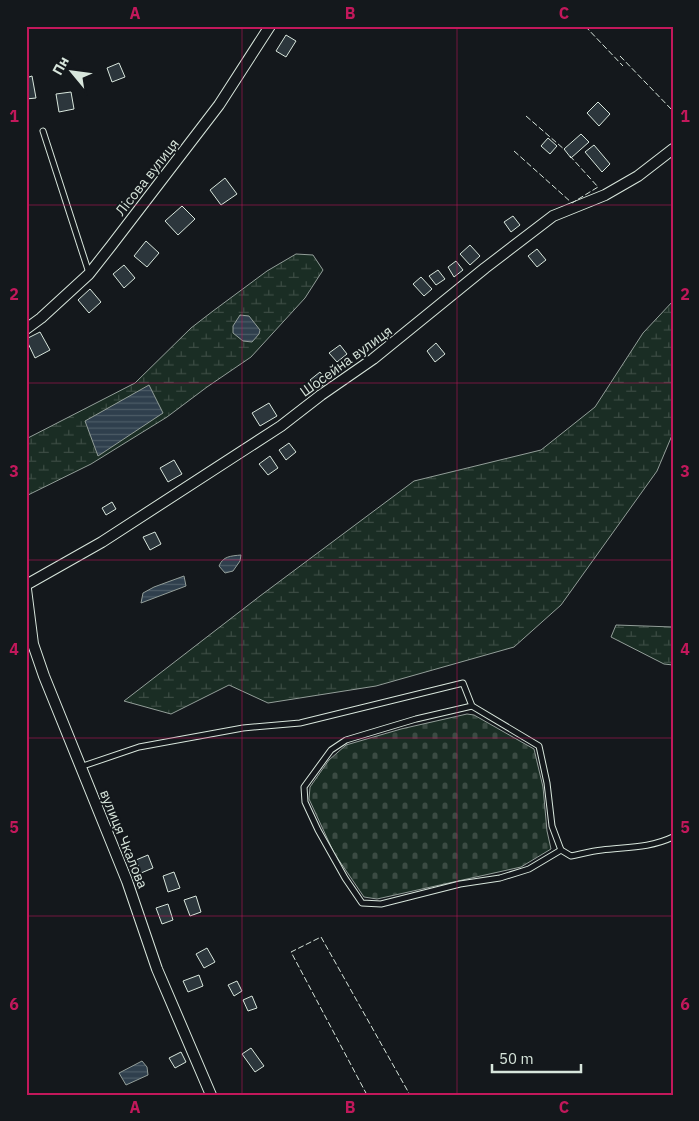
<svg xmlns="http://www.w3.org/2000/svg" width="699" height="1121" viewBox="0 0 699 1121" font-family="'IBM Plex Sans',sans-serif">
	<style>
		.wetland { fill: url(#wetland-marsh); stroke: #939e99 }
		.cemetery { fill: url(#cemetery-stones); stroke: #939e99 }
		.water { fill: url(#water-rules); stroke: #939e99 }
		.building { fill: #2c363c; stroke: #d8e6dc }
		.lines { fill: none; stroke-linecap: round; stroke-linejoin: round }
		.service-casing { stroke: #d8e6dc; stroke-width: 7 }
		.minor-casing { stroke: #d8e6dc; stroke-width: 12 }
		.service { stroke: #14181c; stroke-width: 5 }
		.minor { stroke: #14181c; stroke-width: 10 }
		.fence { stroke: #d8e6dc; stroke-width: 1; stroke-dasharray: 6 2.5; stroke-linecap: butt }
		.grid { fill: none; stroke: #c2185b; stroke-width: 1; stroke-opacity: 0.55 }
		.labels { text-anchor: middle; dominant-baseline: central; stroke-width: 4; stroke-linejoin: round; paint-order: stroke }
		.street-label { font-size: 14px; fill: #d8e6dc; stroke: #14181c }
		.neatline { fill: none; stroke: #c2185b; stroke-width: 2 }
		.grid-label { font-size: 16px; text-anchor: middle; font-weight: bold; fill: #c2185b }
	</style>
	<defs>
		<pattern id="wetland-marsh" width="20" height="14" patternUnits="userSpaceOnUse" patternTransform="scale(1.25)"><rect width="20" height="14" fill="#1a2d24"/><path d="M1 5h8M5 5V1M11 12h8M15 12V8" fill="none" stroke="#3b4b43"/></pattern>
		<pattern id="cemetery-stones" width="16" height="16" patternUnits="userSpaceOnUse" patternTransform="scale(1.25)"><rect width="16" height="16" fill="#1a2d24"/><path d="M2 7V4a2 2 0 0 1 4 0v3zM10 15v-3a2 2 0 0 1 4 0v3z" fill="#3b4b43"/></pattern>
		<pattern id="water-rules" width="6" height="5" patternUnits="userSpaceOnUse" patternTransform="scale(1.25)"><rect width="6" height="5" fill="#2f3f4d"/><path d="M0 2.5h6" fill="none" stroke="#4c5b66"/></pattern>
	</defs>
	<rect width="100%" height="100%" fill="#14181c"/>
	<!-- wetland -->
	<g class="wetland">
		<path d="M 296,254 L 313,255 L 323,270 L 305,298 L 251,357 L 207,387 L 167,417 L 91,464 L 26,496 L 26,439 L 135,383 L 191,328 L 213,311 L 267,271 Z"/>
		<path d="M 673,301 L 673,433 L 657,471 L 561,605 L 514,647 L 376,686 L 268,703 L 229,685 L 171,714 L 124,701 L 260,596 L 414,481 L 541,450 L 595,407 L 643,333 Z"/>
		<path d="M 616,625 L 673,627 L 673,665 L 664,664 L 611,637 Z"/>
	</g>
	<!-- cemetery -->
	<path class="cemetery" d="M 467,714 L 474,715 L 534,749 L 543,787 L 547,831 L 551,849 L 521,867 L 377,899 L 364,897 L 334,853 L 309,799 L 310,787 L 329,760 L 346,745 L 401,729 Z"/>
	<!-- water -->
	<g class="water">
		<path d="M 240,315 L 249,316 L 260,330 L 259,334 L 252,342 L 243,341 L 233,333 L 233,326 Z"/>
		<path d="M 149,385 L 163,413 L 98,456 L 85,421 Z"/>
		<path d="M 241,555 L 240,561 L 233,571 L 225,573 L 219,566 C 223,556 231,556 241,555 Z"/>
		<path d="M 184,576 L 186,586 L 141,603 L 143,593 L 154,587 Z"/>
		<path d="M 142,1061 L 147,1067 L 148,1075 L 126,1085 L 119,1073 Z"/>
	</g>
	<!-- building -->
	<g class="building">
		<path d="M 286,35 L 296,41 L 286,57 L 276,51 Z"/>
		<path d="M 119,63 L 125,77 L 112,82 L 107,68 Z"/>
		<path d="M 32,76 L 36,98 L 26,99 L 26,78 Z"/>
		<path d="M 71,92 L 74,109 L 59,112 L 56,94 Z"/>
		<path d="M 598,102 L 610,114 L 599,126 L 587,113 Z"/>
		<path d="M 581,134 L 589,142 L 571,158 L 564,149 Z"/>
		<path d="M 548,138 L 557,146 L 550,154 L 541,146 Z"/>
		<path d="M 594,145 L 610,164 L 602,172 L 585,152 Z"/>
		<path d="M 225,178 L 237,194 L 221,205 L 210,190 Z"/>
		<path d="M 182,206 L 195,219 L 178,235 L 165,221 Z"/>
		<path d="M 513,216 L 520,225 L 511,232 L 504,222 Z"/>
		<path d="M 146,241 L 159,253 L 147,267 L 134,256 Z"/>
		<path d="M 470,245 L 480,256 L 470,265 L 460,254 Z"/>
		<path d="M 537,249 L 546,260 L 537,267 L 528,256 Z"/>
		<path d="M 456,261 L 463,270 L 454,277 L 448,267 Z"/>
		<path d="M 124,265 L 135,278 L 124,288 L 113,274 Z"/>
		<path d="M 438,270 L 445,279 L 436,285 L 429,276 Z"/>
		<path d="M 421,277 L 432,289 L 424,296 L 413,284 Z"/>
		<path d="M 90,289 L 101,302 L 89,313 L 78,300 Z"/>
		<path d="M 40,332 L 50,350 L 35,358 L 26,339 Z"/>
		<path d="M 436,343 L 445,354 L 435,362 L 427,351 Z"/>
		<path d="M 340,345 L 347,354 L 337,362 L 329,353 Z"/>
		<path d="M 320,372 L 327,382 L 317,390 L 310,380 Z"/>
		<path d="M 269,403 L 277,416 L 260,426 L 252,413 Z"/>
		<path d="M 289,443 L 296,452 L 286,460 L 279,450 Z"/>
		<path d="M 270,456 L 278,468 L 268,475 L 259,464 Z"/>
		<path d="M 174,460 L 182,474 L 168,482 L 160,468 Z"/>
		<path d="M 112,502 L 116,509 L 106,515 L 102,508 Z"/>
		<path d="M 155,532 L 161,544 L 150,550 L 143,537 Z"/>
		<path d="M 148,855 L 153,868 L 141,873 L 136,860 Z"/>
		<path d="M 174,872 L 180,888 L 168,892 L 163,876 Z"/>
		<path d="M 196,896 L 201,912 L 190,916 L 184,900 Z"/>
		<path d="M 168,904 L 173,920 L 162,924 L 156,908 Z"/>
		<path d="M 207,948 L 215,962 L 204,968 L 196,954 Z"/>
		<path d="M 199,975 L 203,986 L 188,992 L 183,981 Z"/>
		<path d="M 237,981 L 242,991 L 234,996 L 228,985 Z"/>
		<path d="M 252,996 L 257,1008 L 248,1011 L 243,1000 Z"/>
		<path d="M 251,1048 L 264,1066 L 255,1072 L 242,1054 Z"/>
		<path d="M 181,1052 L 186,1062 L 175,1068 L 169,1058 Z"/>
	</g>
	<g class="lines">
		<!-- service casing -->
		<g class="service-casing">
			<g id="service">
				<path d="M 43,131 L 89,273"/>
				<path d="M 472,706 L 416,719 L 346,740 L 331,750 L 304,787 L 305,802 L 318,830 L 345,878 L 362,903 L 381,904 L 460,884 L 500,878 L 529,869 L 561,850"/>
				<path d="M 80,767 L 139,747 L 243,728 L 300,723 L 463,683 L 472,706 L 539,746 L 547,783 L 552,826 L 561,850 L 571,856 C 581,854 592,851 602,850 C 627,847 650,848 673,837"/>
			</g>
		</g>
		<!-- minor casing -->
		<g class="minor-casing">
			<g id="minor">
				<path d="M 26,329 L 41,318 L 89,274 L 111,246 L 219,105 L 270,26"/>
				<path d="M 26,585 L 102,542 L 281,426 L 321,395 L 373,359 L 485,268 L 553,216 L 605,195 L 638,176 L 673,149"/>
				<path d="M 26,589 L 33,644 L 44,676 L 127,881 L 157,969 L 211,1095"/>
			</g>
		</g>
		<!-- service -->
		<use href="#service" class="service"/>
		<!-- minor -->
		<use href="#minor" class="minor"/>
		<!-- fence -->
		<g class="fence">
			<path d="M 585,26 L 623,66"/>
			<path d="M 620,56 L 673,111"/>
			<path d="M 526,116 L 565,150"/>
			<path d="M 514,151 L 572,203 L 598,187 L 570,156"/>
			<path d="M 367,1095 L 291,952 L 321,937 L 410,1095"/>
		</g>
	</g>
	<!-- grid -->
	<path class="grid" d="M 242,26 L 242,1095M 457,26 L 457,1095M 26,205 L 673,205M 26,383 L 673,383M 26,560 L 673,560M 26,738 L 673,738M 26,916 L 673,916"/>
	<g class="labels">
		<!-- street labels -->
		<g class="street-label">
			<text transform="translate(147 177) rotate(-52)">Лісова вулиця</text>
			<text transform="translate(346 361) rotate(-36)">Шосейна вулиця</text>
			<text transform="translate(124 839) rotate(68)">вулиця Чкалова</text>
		</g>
	</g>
	<!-- border -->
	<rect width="699" height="1121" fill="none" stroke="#14181c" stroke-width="55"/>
	<!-- north arrow -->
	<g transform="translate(72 72) rotate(299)" stroke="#14181c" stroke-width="4" paint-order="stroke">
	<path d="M0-4L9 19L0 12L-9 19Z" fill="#d8e6dc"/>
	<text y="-8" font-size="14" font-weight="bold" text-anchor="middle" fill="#d8e6dc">Пн</text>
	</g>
	<!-- scale -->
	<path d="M492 1064v8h89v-8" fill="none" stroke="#d8e6dc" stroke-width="2.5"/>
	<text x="499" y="1064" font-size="15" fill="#d8e6dc" stroke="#14181c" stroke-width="4" paint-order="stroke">50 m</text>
	<rect x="28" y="28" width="644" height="1066" class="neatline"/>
	<g class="grid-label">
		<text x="135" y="19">A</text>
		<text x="350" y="19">B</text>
		<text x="564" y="19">C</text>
		<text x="14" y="122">1</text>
		<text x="685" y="122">1</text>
		<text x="14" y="300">2</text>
		<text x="685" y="300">2</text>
		<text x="14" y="477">3</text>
		<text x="685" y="477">3</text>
		<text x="14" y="655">4</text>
		<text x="685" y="655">4</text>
		<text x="14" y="833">5</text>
		<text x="685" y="833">5</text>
		<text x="14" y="1010">6</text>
		<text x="685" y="1010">6</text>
		<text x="135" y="1113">A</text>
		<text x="350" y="1113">B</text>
		<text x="564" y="1113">C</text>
	</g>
</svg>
